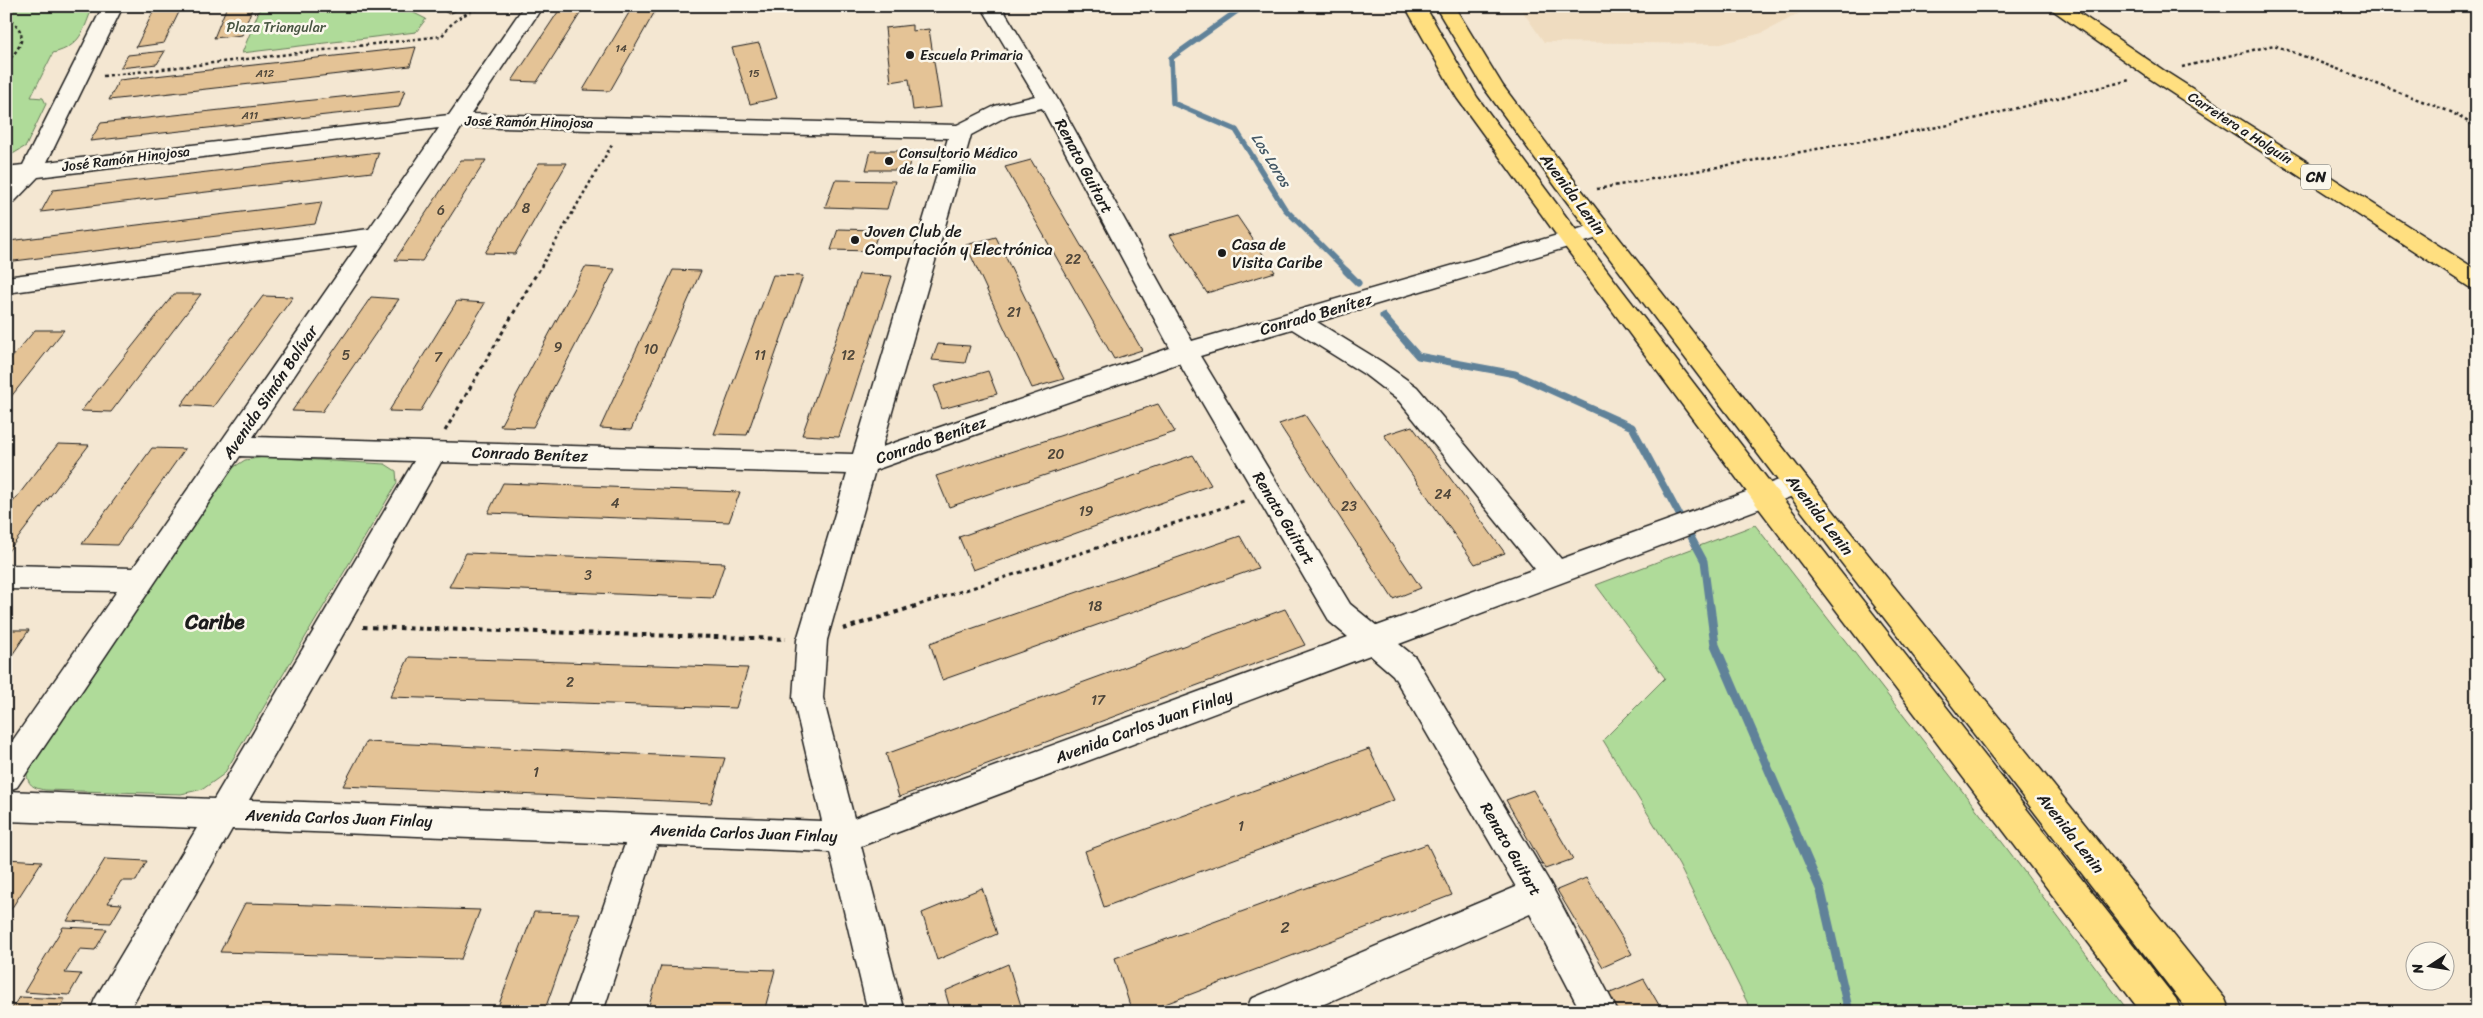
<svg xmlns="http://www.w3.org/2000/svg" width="2483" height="1018" viewBox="0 0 2483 1018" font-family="Sriracha,sans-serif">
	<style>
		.built { fill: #efdcc0 }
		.green { fill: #afdb99; stroke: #667c5a }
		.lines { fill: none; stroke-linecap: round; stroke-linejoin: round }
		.stream-far2 { stroke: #618299; stroke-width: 5.5 }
		.stream-far1 { stroke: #618299; stroke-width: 7 }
		.stream { stroke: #618299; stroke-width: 9 }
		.building { fill: #e4c396; stroke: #1c1c1c }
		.minor-casing { stroke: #1c1c1c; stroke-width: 3 }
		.major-casing { stroke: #1c1c1c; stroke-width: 3 }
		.path-far2 { stroke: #1c1c1c; stroke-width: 2.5; stroke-dasharray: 3 3; stroke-linecap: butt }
		.path-far1 { stroke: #1c1c1c; stroke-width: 3; stroke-dasharray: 4 4; stroke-linecap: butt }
		.path { stroke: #1c1c1c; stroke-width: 4; stroke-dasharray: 4.5 4.5; stroke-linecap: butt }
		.minor { fill: #fbf7ec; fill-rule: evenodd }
		.major { fill: #ffdf80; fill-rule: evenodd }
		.poi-dot { fill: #1c1c1c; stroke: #fbf7ec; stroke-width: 2 }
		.labels { text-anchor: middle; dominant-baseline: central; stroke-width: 5; stroke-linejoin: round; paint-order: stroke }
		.far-number-label { font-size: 11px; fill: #4e463a }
		.far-park-label { font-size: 14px; fill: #485542; stroke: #fbf7ec }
		.far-poi-label { font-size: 14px; fill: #1c1c1c; stroke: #fbf7ec; text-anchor: start }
		.far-street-label { font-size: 14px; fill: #1c1c1c; stroke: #fbf7ec }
		.number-label { font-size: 14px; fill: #4e463a }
		.far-water-label { font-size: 15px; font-style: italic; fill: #445865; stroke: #fbf7ec }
		.shield { fill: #fbf7ec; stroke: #5f5e5a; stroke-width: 1 }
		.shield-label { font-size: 15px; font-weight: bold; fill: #1c1c1c }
		.street-label { font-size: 16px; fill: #1c1c1c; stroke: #fbf7ec }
		.poi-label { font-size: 16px; fill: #1c1c1c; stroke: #fbf7ec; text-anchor: start }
		.near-number-label { font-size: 16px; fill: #4e463a }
		.district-label { font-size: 21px; font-weight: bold; fill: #1c1c1c; stroke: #fbf7ec }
	</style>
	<rect width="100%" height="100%" fill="#f4e7d2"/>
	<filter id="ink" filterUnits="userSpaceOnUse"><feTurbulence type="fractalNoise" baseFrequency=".02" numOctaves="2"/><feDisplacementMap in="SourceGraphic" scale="10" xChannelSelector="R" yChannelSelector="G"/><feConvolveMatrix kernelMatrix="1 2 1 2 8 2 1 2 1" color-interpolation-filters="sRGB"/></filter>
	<g filter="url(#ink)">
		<!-- built -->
		<path class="built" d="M 1519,6 L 1813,6 L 1762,33 L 1721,44 L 1544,42 Z"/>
		<!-- green -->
		<g class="green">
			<path d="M 6,6 L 93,6 C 83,31 81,46 53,53 L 31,97 L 43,98 L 46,104 L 26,146 L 6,158 Z"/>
			<path d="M 261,6 L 400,6 L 426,19 L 416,32 L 242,53 Z"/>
			<path d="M 264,457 L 385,464 L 396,471 L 397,483 L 224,774 L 203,789 L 181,794 L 45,790 C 31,788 26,783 27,768 L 228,471 L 245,460 Z"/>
			<path d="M 1755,525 L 2002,842 L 2129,1012 L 1752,1012 L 1679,865 L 1603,740 L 1665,678 L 1596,585 Z"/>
		</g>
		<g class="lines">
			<!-- stream-far2 -->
			<path class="stream-far2" d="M 1239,6 L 1237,11 L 1171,58 L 1173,103 L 1236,130 L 1285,209 L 1348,272"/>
			<!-- stream-far1 -->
			<g class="stream-far1">
				<path d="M 1346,271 L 1358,283"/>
				<path d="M 1383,316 L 1418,356 L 1515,374 L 1632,427 L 1704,561 L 1710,607"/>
			</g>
			<!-- stream -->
			<path class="stream" d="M 1710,606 L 1715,645 L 1821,891 L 1849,1012"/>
		</g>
		<!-- building -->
		<g class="building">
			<path d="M 156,6 L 182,6 L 164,43 L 136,47 Z"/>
			<path d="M 227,6 L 253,6 L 242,35 L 214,38 Z"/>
			<path d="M 435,6 L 466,6 L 449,14 Z"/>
			<path d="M 562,6 L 585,6 L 537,82 L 512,81 Z"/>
			<path d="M 633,6 L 658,6 L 610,91 L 583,90 Z"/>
			<path d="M 912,25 L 912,31 L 929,29 L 941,107 L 913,110 L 909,79 L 891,82 L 885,28 Z"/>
			<path d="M 759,43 L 777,98 L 750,104 L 732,48 Z"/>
			<path d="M 416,47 L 410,66 L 109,100 L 119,80 Z"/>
			<path d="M 165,51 L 157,64 L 120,68 L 128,55 Z"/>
			<path d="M 405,90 L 399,107 L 90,141 L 101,123 Z"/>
			<path d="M 871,151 L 912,151 L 908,170 L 866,170 Z"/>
			<path d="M 379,152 L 372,172 L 41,212 L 53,190 Z"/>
			<path d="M 461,160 L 486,160 L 422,261 L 395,260 Z"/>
			<path d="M 1031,160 L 1142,350 L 1114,359 L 1005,167 Z"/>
			<path d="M 539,163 L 567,163 L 515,254 L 485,253 Z"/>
			<path d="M 835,180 L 895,181 L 887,209 L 825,207 Z"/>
			<path d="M 322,202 L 315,224 L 6,262 L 6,247 L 9,241 Z"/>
			<path d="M 1237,216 L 1275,272 L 1207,293 L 1170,235 Z"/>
			<path d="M 838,229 L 879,230 L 872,251 L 831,250 Z"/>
			<path d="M 996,237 L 1064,379 L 1032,388 L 966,245 Z"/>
			<path d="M 585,267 L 615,269 L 533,427 L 500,426 Z"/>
			<path d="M 673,270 L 701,271 L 631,430 L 600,428 Z"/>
			<path d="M 859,274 L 892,276 L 839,437 L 802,435 Z"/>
			<path d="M 773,275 L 803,276 L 747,435 L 714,434 Z"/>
			<path d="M 174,294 L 201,294 L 111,412 L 81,411 Z"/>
			<path d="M 263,296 L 293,297 L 213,407 L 181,405 Z"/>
			<path d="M 371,297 L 399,299 L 322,412 L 292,411 Z"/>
			<path d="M 457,301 L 485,303 L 420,412 L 389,411 Z"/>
			<path d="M 35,330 L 64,330 L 6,403 L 6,365 Z"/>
			<path d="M 938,344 L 970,346 L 965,363 L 932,360 Z"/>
			<path d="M 988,371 L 997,394 L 942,409 L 934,386 Z"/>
			<path d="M 1158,404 L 1175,432 L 949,507 L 936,476 Z"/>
			<path d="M 1305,415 L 1421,588 L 1393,599 L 1279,424 Z"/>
			<path d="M 1412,426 L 1505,553 L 1475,564 L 1384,435 Z"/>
			<path d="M 58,444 L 89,445 L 6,554 L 6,511 Z"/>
			<path d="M 152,448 L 185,449 L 117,545 L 82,544 Z"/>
			<path d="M 1193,455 L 1211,485 L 973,570 L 959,537 Z"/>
			<path d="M 503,483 L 740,492 L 729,522 L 488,513 Z"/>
			<path d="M 1240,536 L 1258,568 L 942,680 L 930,643 Z"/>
			<path d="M 466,553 L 725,563 L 713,598 L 449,587 Z"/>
			<path d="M 1285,609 L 1305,645 L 899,797 L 886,754 Z"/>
			<path d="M 6,630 L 29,630 L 6,664 Z"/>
			<path d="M 409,657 L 748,668 L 736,708 L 390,697 Z"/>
			<path d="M 366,742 L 725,758 L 711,803 L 343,786 Z"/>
			<path d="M 1369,749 L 1394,800 L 1104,907 L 1085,851 Z"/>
			<path d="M 1533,790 L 1573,859 L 1545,869 L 1506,800 Z"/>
			<path d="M 1427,844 L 1452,895 L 1144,1012 L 1132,1012 L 1115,958 Z"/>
			<path d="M 6,859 L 42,861 L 6,917 Z"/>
			<path d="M 105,859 L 147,861 L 136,881 L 121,881 L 108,903 L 122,904 L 111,923 L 67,921 Z"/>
			<path d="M 1586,878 L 1632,954 L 1603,967 L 1557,890 Z"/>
			<path d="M 982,888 L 997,934 L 937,960 L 922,913 Z"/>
			<path d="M 245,903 L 480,910 L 461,959 L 220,952 Z"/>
			<path d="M 534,912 L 579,913 L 544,1012 L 496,1012 Z"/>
			<path d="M 63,927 L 107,929 L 95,950 L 80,949 L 65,973 L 81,974 L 69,995 L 24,992 Z"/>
			<path d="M 1008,964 L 1023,1012 L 951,1012 L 945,991 Z"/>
			<path d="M 661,966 L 775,970 L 764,1012 L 647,1012 Z"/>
			<path d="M 1644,979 L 1663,1012 L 1617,1012 L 1608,994 Z"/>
			<path d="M 19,997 L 65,999 L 58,1012 L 10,1012 Z"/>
		</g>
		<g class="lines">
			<!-- minor casing -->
			<g class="minor-casing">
				<path id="minor" d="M 103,6 L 123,6 L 47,162 L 449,115 L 524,6 L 543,6 L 471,114 L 957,125 L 995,106 L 1035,96 L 981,6 L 1001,6 L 1058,100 L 1192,341 L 1592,225 L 1600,223 L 1608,225 L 1611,230 L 1608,235 L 1317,322 L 1382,362 L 1417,387 L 1561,559 L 1796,474 L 1806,477 L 1810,484 L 1806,491 L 1399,644 L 1415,657 L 1550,883 L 1618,1012 L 1581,1012 L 1530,914 L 1306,1012 L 1246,1012 L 1251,999 L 1516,887 L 1393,675 L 1370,655 L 861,846 L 904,1012 L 868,1012 L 830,852 L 657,845 L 603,1012 L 567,1012 L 625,844 L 232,829 L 128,1012 L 90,1012 L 95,999 L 197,828 L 6,821 L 6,750 L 117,591 L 6,589 L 6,565 L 133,568 L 358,245 L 6,293 L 6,277 L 369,229 L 439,128 L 38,177 L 14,202 L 6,204 L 6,184 L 9,180 L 6,181 L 6,167 L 23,165 ZM 1042,108 L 1170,348 L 882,447 L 971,135 L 1009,115 ZM 462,127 L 948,138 L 853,454 L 253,437 ZM 1292,329 L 1364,374 L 1399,401 L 1535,569 L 1377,626 L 1350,604 L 1200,356 ZM 1179,363 L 1330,622 L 1348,637 L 854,818 L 823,698 L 827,640 L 875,470 ZM 240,456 L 414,461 L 214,799 L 6,791 L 17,787 ZM 441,462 L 847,474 L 797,640 L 793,698 L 822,821 L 249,800 Z"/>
			</g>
			<!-- major casing -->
			<g class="major-casing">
				<g id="major">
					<path d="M 1405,6 L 1425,6 L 1477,97 L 1579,234 L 1775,489 L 2176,999 L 2181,1012 L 2141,1012 L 1755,503 L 1563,244 L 1457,98 Z"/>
					<path d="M 1435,6 L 1454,6 L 1503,86 L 1580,188 L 1806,477 L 2225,999 L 2230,1012 L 2189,1012 L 1786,491 L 1564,198 L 1484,88 Z"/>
					<path d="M 2047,6 L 2069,6 L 2163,70 L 2477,270 L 2477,289 L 2469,287 L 2149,78 Z"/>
				</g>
			</g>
			<!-- path-far2 -->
			<g class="path-far2">
				<path d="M 6,16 C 29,33 24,44 6,63"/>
				<path d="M 2182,67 L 2274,45 L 2451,112 L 2477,127"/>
				<path d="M 103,76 L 442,36 C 454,17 472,8 495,6"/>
				<path d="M 1597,189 L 1949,125 L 2130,80"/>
				<path d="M 538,272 L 613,143"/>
			</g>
			<!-- path-far1 -->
			<g class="path-far1">
				<path d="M 445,431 L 538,271"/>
				<path d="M 912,607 L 1247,500"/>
			</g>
			<!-- path -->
			<g class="path">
				<path d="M 363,627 L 786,639"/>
				<path d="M 843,629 L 916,606"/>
			</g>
			<!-- minor -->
			<use href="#minor" class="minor"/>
			<!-- major -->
			<use href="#major" class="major"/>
		</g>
	</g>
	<!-- markers -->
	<g class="poi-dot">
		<circle cx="910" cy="55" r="5"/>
		<circle cx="889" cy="161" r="5"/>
		<circle cx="855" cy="240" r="5"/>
		<circle cx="1222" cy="253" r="5"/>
	</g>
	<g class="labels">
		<!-- far-number labels -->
		<g class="far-number-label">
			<text x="621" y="48">14</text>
			<text x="265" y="73">A12</text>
			<text x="754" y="73">15</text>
			<text x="250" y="115">A11</text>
		</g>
		<!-- far-park labels -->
		<g class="far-park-label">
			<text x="276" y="27">Plaza Triangular</text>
		</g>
		<!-- far-poi labels -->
		<g class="far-poi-label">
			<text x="920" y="55">Escuela Primaria</text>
			<text x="899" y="153">Consultorio Médico<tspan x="899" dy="16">de la Familia</tspan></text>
		</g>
		<!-- far-street labels -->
		<g class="far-street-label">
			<text transform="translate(529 122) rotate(1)">José Ramón Hinojosa</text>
			<text transform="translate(2240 128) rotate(33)">Carretera a Holguín</text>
			<text transform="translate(126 159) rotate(-7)">José Ramón Hinojosa</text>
		</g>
		<!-- number labels -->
		<g class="number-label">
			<text x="526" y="208">8</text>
			<text x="441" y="210">6</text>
			<text x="1073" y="259">22</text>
			<text x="1014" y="312">21</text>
			<text x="558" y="347">9</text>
			<text x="651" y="349">10</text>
			<text x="346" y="355">5</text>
			<text x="760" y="355">11</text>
			<text x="848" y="355">12</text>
			<text x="438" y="357">7</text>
			<text x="1056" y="454">20</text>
			<text x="1443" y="494">24</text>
			<text x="615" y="503">4</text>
			<text x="1349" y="506">23</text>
			<text x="1086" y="511">19</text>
			<text x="588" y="575">3</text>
			<text x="1095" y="606">18</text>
			<text x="570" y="682">2</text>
			<text x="1098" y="700">17</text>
			<text x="536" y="772">1</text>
			<text x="1241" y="826">1</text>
		</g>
		<!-- far-water labels -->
		<g class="far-water-label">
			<text transform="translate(1271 160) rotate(58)">Los Loros</text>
		</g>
		<!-- shield labels -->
		<rect class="shield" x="2301" y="164.5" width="30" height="25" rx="4"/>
		<g class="shield-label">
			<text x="2316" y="177">CN</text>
		</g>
		<!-- street labels -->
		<g class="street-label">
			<text transform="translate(1084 166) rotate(62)">Renato Guitart</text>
			<text transform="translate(1573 194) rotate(53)">Avenida Lenin</text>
			<text transform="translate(1316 314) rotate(-16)">Conrado Benítez</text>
			<text transform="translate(270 392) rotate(-56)">Avenida Simón Bolívar</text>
			<text transform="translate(931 440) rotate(-19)">Conrado Benítez</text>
			<text transform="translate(530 454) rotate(2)">Conrado Benítez</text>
			<text transform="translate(1820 515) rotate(52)">Avenida Lenin</text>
			<text transform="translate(1284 518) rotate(59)">Renato Guitart</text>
			<text transform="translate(1144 726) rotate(-20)">Avenida Carlos Juan Finlay</text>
			<text transform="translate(339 818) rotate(2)">Avenida Carlos Juan Finlay</text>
			<text transform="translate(744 833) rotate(2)">Avenida Carlos Juan Finlay</text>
			<text transform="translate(2071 833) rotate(52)">Avenida Lenin</text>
			<text transform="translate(1511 849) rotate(60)">Renato Guitart</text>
		</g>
		<!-- poi labels -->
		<g class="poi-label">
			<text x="865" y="231">Joven Club de<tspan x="865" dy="18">Computación y Electrónica</tspan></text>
			<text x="1232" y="244">Casa de<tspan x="1232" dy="18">Visita Caribe</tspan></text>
		</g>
		<!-- near-number labels -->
		<g class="near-number-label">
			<text x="1285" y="927">2</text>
		</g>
		<!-- district labels -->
		<g class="district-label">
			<text x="215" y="622">Caribe</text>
		</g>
	</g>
	<!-- margin -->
	<rect width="2483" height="1018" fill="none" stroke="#fbf7ec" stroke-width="25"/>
	<rect x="12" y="12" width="2458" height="993" fill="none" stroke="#1c1c1c" stroke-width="2" filter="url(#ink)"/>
	<!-- north arrow -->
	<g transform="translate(2430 966) rotate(258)"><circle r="24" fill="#fbf7ec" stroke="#a29f99"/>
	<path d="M0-4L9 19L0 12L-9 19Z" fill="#1c1c1c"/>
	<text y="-8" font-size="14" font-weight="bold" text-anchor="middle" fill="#1c1c1c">N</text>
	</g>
</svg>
